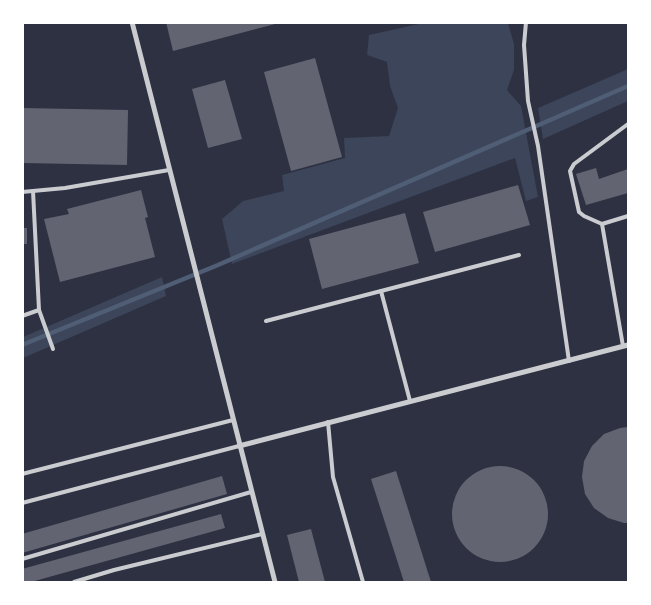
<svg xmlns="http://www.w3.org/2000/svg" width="651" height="605" viewBox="0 0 651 605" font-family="'Exo 2',sans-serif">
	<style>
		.green { fill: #3c4559 }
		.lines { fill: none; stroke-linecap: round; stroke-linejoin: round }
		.stream { stroke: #4f5d75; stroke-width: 4.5 }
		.building { fill: #626471 }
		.service { stroke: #caccd0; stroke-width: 4 }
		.minor { stroke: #caccd0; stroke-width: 5 }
	</style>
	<rect width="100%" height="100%" fill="#2d3142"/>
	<!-- green -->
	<g class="green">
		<path d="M 423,23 L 508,23 L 514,44 L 514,70 L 507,90 L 521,106 L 538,197 L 526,201 L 515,158 L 232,264 L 222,219 L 243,201 L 284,191 L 282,175 L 345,158 L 344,138 L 389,136 L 398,108 L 390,86 L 387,62 L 367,55 L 369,35 Z"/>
		<path d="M 628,69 L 628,101 L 543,139 L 538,108 Z"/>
		<path d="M 162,277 L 166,296 L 23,358 L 23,337 Z"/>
	</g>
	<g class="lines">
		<!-- stream -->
		<path class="stream" d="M 22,345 L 218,265 L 628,86"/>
	</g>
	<!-- building -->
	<g class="building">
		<path d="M 166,22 L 279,22 L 279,23 L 173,51 Z"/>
		<path d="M 315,58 L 342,157 L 291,171 L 264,72 Z"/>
		<path d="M 225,80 L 242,139 L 208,148 L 192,89 Z"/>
		<path d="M 22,108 L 128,110 L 127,165 L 22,163 Z"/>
		<path d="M 596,168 L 599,179 L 628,169 L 628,193 L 586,205 L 576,174 Z"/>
		<path d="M 518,185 L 530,225 L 435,252 L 423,212 Z"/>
		<path d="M 141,190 L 148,217 L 145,218 L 155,257 L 60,282 L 44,219 L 69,214 L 67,209 Z"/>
		<path d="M 405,213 L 419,263 L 322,289 L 309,239 Z"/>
		<rect x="22" y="228" width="5" height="16"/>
		<path d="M 628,427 L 628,523 L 624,523 L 608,518 L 594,508 L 585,494 L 582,477 L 584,461 L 592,446 L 604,434 L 620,428 Z"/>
		<circle cx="500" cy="514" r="48"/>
		<path d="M 396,471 L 431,582 L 404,582 L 371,479 Z"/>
		<path d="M 222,476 L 227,494 L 22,553 L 22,534 Z"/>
		<path d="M 221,514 L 225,528 L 31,582 L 22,582 L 22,569 Z"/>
		<path d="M 311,529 L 325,582 L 299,582 L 287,535 Z"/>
	</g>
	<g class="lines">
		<!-- service -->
		<g class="service">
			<path d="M 526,22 L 524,45 L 528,101 L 538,146 L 569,361"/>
			<path d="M 22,192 L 65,188 L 169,170"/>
			<path d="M 602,224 L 584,216 L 579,212 L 570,171 L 574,164 L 628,124"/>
			<path d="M 381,291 L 410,401"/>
			<path d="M 39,310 L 53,349"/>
			<path d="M 22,316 L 39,310 L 33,191"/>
			<path d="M 266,321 L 519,255"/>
			<path d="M 623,346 L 602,224 L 628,216"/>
			<path d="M 328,422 L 333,477 L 363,582"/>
			<path d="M 22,474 L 233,420"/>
			<path d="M 22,503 L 239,446"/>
			<path d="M 22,559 L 251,492"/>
			<path d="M 74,582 L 114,570 L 262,534"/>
		</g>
		<!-- minor -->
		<g class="minor">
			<path d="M 132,22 L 275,582"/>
			<path d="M 239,446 L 628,345"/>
		</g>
	</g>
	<!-- border -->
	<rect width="651" height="605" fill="none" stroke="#ffffff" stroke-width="48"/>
</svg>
